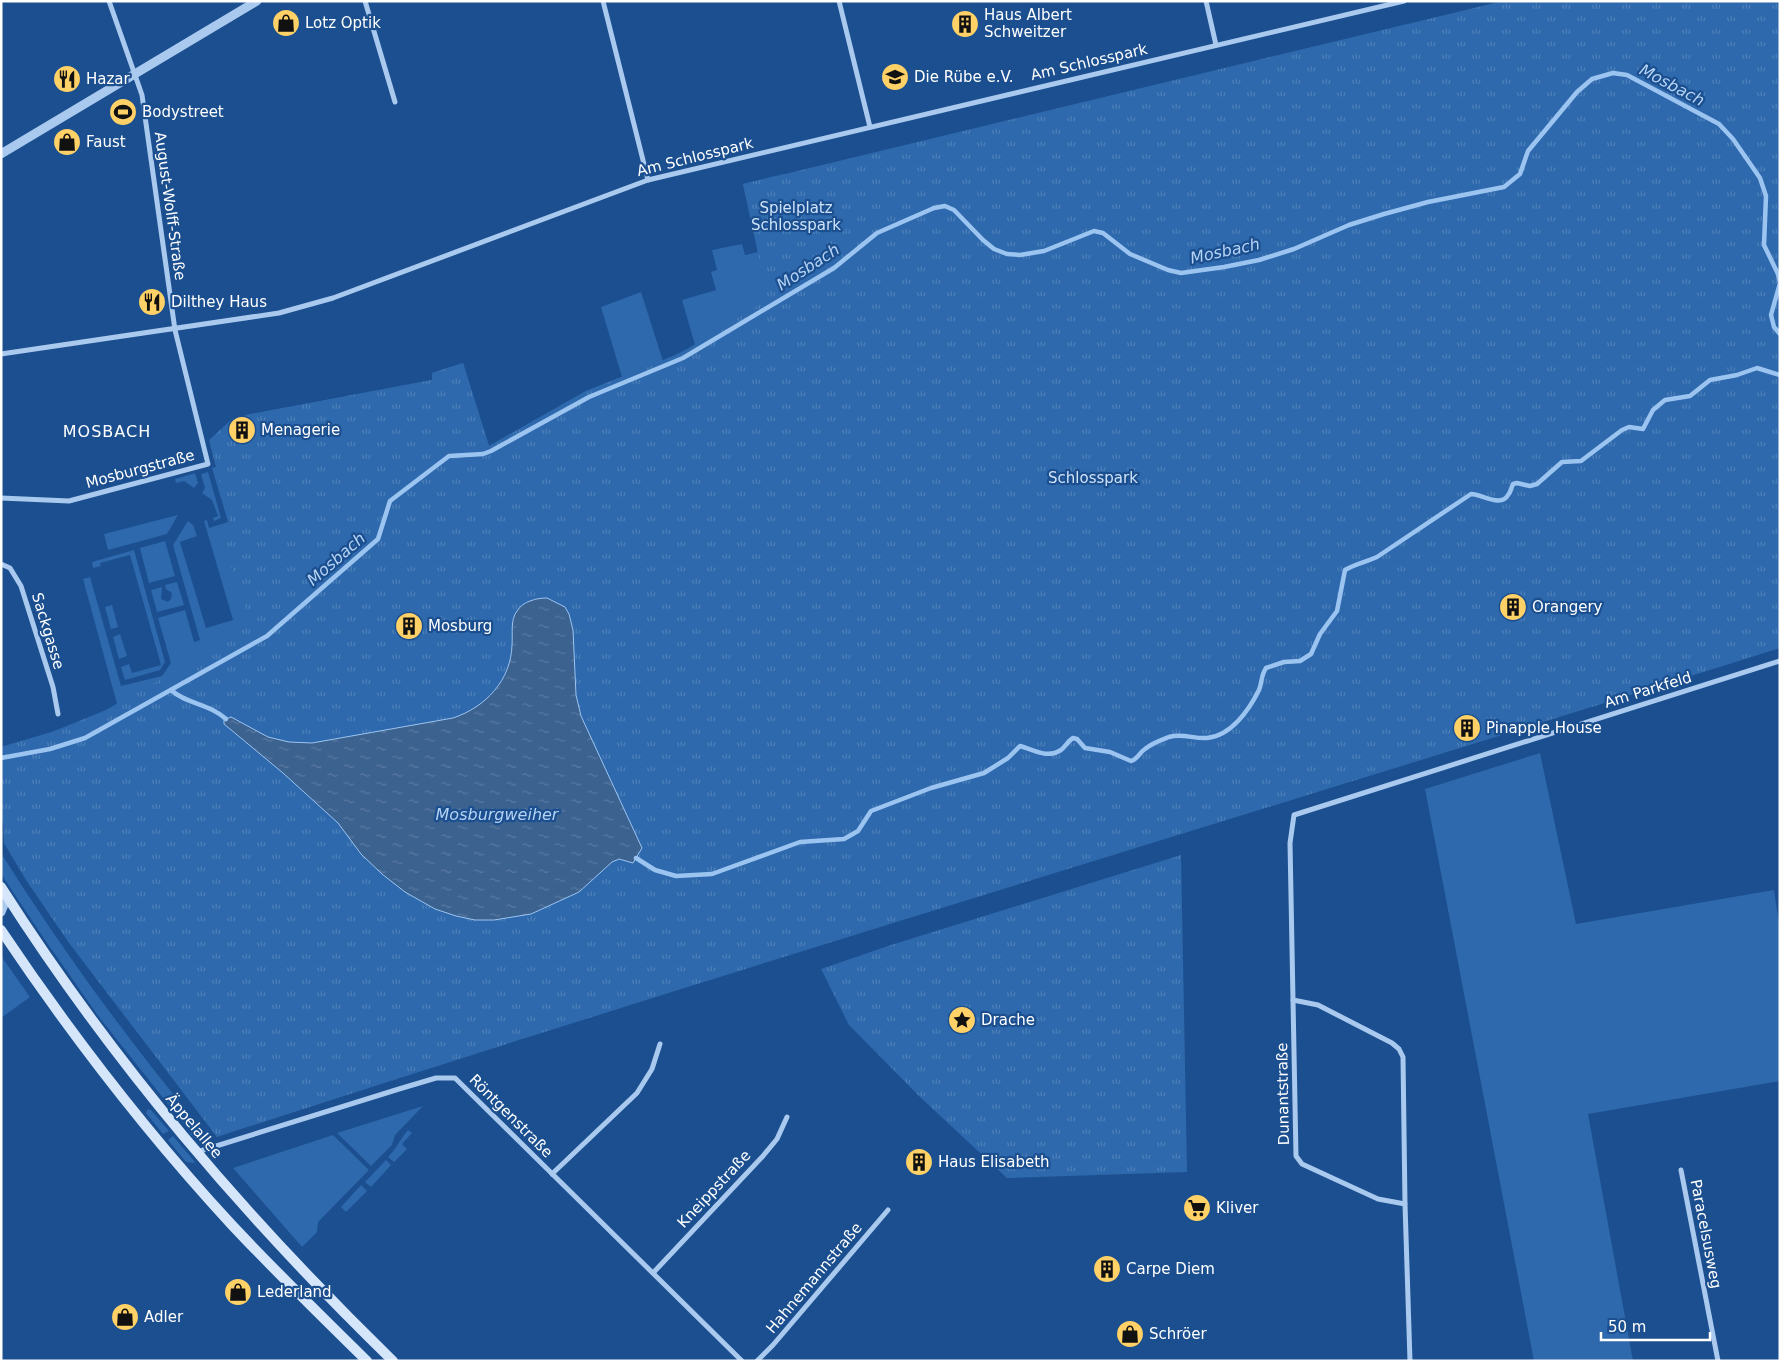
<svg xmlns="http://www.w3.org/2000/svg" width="1781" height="1362" viewBox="0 0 1781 1362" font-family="'DejaVu Sans',sans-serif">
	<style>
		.green { fill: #2e69ad }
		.park { fill: url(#park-tufts) }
		.water { fill: url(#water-ripples); stroke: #9cc4f0 }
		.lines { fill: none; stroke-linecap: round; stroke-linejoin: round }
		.stream { stroke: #9cc4f0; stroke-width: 4.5 }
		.minor { stroke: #a9c9ee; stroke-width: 5 }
		.tertiary { stroke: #a9c9ee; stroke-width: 9 }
		.secondary { stroke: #d6e6fa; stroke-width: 10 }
		.labels { text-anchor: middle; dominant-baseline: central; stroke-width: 4.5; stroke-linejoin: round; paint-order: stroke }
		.poi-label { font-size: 15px; fill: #fff; stroke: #1b4f8f; text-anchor: start }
		.street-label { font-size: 15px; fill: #fff; stroke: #1b4f8f }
		.park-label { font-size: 15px; fill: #cfe3fa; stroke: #1b4f8f }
		.water-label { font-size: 16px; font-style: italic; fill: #b5d3f5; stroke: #1b4f8f }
		.neighbourhood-label { font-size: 16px; letter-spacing: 1px; fill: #fff; stroke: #1b4f8f }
	</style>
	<defs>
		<pattern id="park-tufts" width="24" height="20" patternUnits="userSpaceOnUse" patternTransform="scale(1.25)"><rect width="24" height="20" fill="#2e69ad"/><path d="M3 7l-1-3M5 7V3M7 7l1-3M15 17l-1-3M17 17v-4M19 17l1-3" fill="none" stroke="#4d80b9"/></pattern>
		<pattern id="water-ripples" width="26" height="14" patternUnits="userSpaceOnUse" patternTransform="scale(1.25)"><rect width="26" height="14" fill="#3c6290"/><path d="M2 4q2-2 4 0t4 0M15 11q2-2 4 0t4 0" fill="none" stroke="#597aa1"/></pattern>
	</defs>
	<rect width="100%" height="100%" fill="#1b4f8f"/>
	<!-- green -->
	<g class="green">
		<path d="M 784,174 L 932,190 L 701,345 L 490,449 L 262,433 L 246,415 L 432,380 L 432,373 L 463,363 L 489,446 L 586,391 L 622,377 L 601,307 L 641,292 L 663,361 L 695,345 L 682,300 L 716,290 L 711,272 L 717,270 L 712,250 L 742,244 L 745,255 L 758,252 L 743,184 Z"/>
		<path d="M 215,467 L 219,468 L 268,633 L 98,726 L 1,747 C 41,735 81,725 117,704 L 83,579 L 90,577 L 121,686 L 162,676 L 171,663 L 158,618 L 185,610 L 194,642 L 200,640 L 173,545 L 188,521 L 193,525 L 197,536 L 180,542 L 206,628 L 233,620 L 204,521 L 207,520 L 209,528 L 228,522 L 212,468 Z"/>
		<path d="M 208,472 L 221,518 L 214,521 L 213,518 L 218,516 L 212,500 L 202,493 L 205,488 L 201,474 Z"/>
		<path d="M 195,473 L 198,483 L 194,488 L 184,481 L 176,483 L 175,479 Z"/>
		<path d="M 178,515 L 167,534 L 108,550 L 104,534 Z"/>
		<path d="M 165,541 L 175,576 L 149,583 L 140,548 Z"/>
		<path d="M 134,550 L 165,662 L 160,670 L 125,680 L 121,667 L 129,664 L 132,673 L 161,665 L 130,555 L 100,563 L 101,566 L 93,568 L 92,562 Z"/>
		<path d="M 177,582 L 184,605 L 157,612 L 151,590 L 162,587 L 161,599 L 168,602 L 171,599 L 172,593 L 166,589 L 165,585 Z"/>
		<path d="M 112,605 L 118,627 L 111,629 L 105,607 Z"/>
		<path d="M 120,634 L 127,656 L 119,659 L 113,637 Z"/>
		<path d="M 1540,753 L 1576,924 L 1774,890 L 1780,931 L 1780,1081 L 1588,1114 L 1633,1361 L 1534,1361 L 1425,789 Z"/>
		<path d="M 1,853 C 59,945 122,1032 191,1116 L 183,1123 L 99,1017 L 45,940 L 1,874 Z"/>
		<path d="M 1,956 L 30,997 L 1,1018 Z"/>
		<path d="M 423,1106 L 395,1135 L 392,1145 L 371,1166 L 337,1133 Z"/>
		<path d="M 148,1109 L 151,1110 L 169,1131 L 163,1134 L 146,1113 Z"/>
		<path d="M 195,1122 L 209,1140 C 200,1141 189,1138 188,1127 Z"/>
		<path d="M 408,1130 L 412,1133 L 402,1144 L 407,1149 L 394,1162 L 388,1157 C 397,1148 400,1139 408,1130 Z"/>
		<path d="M 333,1135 L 369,1170 L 318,1222 L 317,1232 L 302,1247 L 233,1168 Z"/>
		<path d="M 173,1136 L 194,1161 L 195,1163 L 186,1162 L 168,1140 Z"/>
		<path d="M 386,1160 L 391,1165 L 371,1187 L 365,1182 Z"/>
		<path d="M 361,1185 L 367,1191 L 346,1212 L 341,1207 Z"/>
	</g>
	<!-- park -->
	<g class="park">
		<path d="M 1503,1 L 1780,1 L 1780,648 C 1260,812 736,968 217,1137 L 69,943 L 26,880 L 4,843 L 3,822 L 1,822 L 1,747 L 52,732 L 106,710 L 220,645 L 249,622 L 226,550 L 226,527 L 231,526 L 209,440 L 230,421 L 246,415 L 432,380 L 432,373 L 463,363 L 489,446 L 586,391 L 681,353 L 768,299 L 743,184 Z"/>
		<path d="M 1181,855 L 1187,1172 L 1007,1178 L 921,1098 L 849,1025 L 821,969 L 891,945 Z"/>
	</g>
	<!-- water -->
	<path class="water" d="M 547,598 L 565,607 L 569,614 L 573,630 L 576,695 L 581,716 L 642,848 L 633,863 L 619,859 L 612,862 L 579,892 L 531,914 L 494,920 L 475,920 L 456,916 L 435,909 L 405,892 L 382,874 L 361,854 L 338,823 L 283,773 L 224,724 L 224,720 L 231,717 L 268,737 L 289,742 L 312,743 L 453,718 C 486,707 511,680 512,645 C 513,634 510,620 517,611 C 523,601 537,598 547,598 Z"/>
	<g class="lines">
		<!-- stream -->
		<g class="stream">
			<path d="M 171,690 C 186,704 210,704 226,719"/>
			<path d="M 1,758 L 50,749 L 85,738 L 267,636 L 378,539 L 390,501 L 449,456 L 483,454 L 491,451 L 589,397 L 683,358 L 834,268 L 877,233 L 934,208 L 945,206 L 954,210 L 983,240 L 994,249 L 1007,254 L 1020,255 L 1044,251 L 1094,231 L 1103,233 L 1130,254 L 1168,270 L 1181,273 L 1224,267 L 1259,260 L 1294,249 L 1349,225 L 1384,214 L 1428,202 L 1504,187 L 1520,174 L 1528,151 L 1577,92 L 1592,79 L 1613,73 L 1627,75 L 1719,124 L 1733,139 L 1760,178 L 1766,196 L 1764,245 L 1778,274 L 1780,283 L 1771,315 L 1774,327 L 1780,334"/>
			<path d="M 636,858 L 655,870 L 676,876 L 712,874 L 800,842 L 844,839 L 858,831 L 871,811 L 931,788 L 984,773 L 1008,758 L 1020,746 C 1034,750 1047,759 1061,750 C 1065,747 1068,741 1073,738 L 1077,739 L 1085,748 L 1110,752 L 1131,761 C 1138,759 1139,753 1145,749 C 1152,743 1161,740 1169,737 C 1182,733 1194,739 1207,738 C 1231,736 1249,710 1259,690 C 1262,683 1261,675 1266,668 L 1284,662 L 1300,661 L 1311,654 L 1320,634 L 1337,611 L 1345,570 C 1355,564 1366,562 1377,557 L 1471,494 C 1482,494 1501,508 1508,495 C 1511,492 1511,488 1513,484 L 1517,483 L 1530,486 L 1537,484 L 1562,462 L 1581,461 L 1622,430 L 1629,427 L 1643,429 L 1653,410 L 1665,400 L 1690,396 L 1710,380 L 1737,375 L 1757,368 L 1780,375"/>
		</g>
		<!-- minor -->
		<g class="minor">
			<path d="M 365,1 L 395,102"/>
			<path d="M 603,1 L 648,180"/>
			<path d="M 839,1 L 870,127"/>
			<path d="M 1206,1 L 1216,45"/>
			<path d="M 1,354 L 279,313 L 333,298 L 648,180 L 1404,1"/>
			<path d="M 1,498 L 69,501 L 208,464 L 175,330 L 142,95 L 109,1"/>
			<path d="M 1,564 L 10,568 L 21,586 L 53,687 L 58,714"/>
			<path d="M 1293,1000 L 1318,1005 L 1392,1043 L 1399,1049 L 1403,1057 L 1405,1204"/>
			<path d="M 197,1152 L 399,1089 L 436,1078 L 455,1078 L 742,1361"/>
			<path d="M 1681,1170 L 1718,1361"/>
			<path d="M 552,1174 L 637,1093 L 652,1069 L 660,1044"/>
			<path d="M 653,1273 L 763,1156 L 777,1139 L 787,1117"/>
			<path d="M 757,1361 L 773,1345 L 888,1210"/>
			<path d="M 1410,1361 L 1405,1204 L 1378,1199 L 1302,1164 L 1296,1156 L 1290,843 L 1294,815 L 1780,661"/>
		</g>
		<!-- tertiary -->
		<g class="tertiary">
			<path d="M 1,154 L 257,1"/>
			<path d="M 1,912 L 7,897"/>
		</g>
		<!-- secondary -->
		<g class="secondary">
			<path d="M 1,887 C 113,1063 244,1216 393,1361"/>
			<path d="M 1,930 C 70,1033 147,1133 231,1224 C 275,1271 321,1316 367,1361"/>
		</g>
	</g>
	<!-- icons -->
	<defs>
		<g id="shop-disc" transform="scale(1.4375)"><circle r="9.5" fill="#ffd166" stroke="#1b4f8f"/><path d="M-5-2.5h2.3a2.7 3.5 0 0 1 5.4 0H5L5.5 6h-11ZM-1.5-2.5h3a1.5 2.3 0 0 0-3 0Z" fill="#111"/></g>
		<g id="building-disc" transform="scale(1.4375)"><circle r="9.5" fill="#ffd166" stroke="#1b4f8f"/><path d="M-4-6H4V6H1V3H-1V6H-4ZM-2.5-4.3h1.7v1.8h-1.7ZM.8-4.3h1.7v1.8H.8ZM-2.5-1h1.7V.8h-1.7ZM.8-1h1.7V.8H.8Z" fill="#111"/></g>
		<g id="school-disc" transform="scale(1.4375)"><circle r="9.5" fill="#ffd166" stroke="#1b4f8f"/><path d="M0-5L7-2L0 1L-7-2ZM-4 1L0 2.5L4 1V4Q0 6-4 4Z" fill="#111"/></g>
		<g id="restaurant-disc" transform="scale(1.4375)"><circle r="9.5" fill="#ffd166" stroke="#1b4f8f"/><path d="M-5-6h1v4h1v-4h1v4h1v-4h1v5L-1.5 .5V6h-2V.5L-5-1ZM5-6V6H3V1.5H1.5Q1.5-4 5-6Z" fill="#111"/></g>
		<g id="stadium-disc" transform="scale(1.4375)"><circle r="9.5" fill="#ffd166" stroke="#1b4f8f"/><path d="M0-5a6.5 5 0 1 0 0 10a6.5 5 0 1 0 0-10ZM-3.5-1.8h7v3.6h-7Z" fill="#111"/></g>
		<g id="sight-disc" transform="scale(1.4375)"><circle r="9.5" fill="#ffd166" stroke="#1b4f8f"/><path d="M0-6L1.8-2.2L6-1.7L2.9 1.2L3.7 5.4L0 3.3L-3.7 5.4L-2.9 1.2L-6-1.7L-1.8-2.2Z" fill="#111"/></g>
		<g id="supermarket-disc" transform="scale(1.4375)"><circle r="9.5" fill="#ffd166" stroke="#1b4f8f"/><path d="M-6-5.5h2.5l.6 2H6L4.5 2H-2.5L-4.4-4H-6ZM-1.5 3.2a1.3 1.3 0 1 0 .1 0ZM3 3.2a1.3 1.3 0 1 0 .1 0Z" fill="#111"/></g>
	</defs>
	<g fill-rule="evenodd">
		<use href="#shop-disc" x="286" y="23"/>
		<use href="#building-disc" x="965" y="24"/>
		<use href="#school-disc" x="895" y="77"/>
		<use href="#restaurant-disc" x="67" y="79"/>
		<use href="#stadium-disc" x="123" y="112"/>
		<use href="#shop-disc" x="67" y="142"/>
		<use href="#restaurant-disc" x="152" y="302"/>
		<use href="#building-disc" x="242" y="430"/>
		<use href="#building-disc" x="1513" y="607"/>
		<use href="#building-disc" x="409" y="626"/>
		<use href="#building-disc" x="1467" y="728"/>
		<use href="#sight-disc" x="962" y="1020"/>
		<use href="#building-disc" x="919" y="1162"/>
		<use href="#supermarket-disc" x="1197" y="1208"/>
		<use href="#building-disc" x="1107" y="1269"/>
		<use href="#shop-disc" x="238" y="1292"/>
		<use href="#shop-disc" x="125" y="1317"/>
		<use href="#shop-disc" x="1130" y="1334"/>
	</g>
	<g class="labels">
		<!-- poi labels -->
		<g class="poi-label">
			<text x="984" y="15">Haus Albert<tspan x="984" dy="17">Schweitzer</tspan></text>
			<text x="305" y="23">Lotz Optik</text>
			<text x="914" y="77">Die Rübe e.V.</text>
			<text x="86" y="79">Hazar</text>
			<text x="142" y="112">Bodystreet</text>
			<text x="86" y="142">Faust</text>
			<text x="171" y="302">Dilthey Haus</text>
			<text x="261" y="430">Menagerie</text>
			<text x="1532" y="607">Orangery</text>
			<text x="428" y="626">Mosburg</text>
			<text x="1486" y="728">Pinapple House</text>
			<text x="981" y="1020">Drache</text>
			<text x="938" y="1162">Haus Elisabeth</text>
			<text x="1216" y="1208">Kliver</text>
			<text x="1126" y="1269">Carpe Diem</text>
			<text x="257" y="1292">Lederland</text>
			<text x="144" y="1317">Adler</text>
			<text x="1149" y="1334">Schröer</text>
		</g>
		<!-- street labels -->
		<g class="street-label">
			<text transform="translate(1089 62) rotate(-13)">Am Schlosspark</text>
			<text transform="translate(695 157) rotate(-14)">Am Schlosspark</text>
			<text transform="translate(170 206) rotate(82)">August-Wolff-Straße</text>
			<text transform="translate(140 469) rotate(-15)">Mosburgstraße</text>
			<text transform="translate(48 631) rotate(73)">Sackgasse</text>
			<text transform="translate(1648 690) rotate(-17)">Am Parkfeld</text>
			<text transform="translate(1283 1094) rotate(-91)">Dunantstraße</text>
			<text transform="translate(511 1116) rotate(45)">Röntgenstraße</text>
			<text transform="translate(194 1126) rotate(50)">Äppelallee</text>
			<text transform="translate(714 1189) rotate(-47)">Kneippstraße</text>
			<text transform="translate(1706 1234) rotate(79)">Paracelsusweg</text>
			<text transform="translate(814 1278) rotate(-50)">Hahnemannstraße</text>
		</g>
		<!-- park labels -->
		<g class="park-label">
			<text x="796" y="208">Spielplatz<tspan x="796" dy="17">Schlosspark</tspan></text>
			<text x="1093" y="478">Schlosspark</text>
		</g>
		<!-- water labels -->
		<g class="water-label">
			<text transform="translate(1672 85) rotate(28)">Mosbach</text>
			<text transform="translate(1225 251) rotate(-12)">Mosbach</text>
			<text transform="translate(808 267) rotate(-33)">Mosbach</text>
			<text transform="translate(336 559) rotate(-41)">Mosbach</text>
			<text x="497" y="814">Mosburgweiher</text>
		</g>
		<!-- neighbourhood labels -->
		<g class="neighbourhood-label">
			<text x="107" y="431">MOSBACH</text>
		</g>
	</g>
	<!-- border -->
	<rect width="1781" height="1362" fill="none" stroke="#ffffff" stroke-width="5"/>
	<!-- scale -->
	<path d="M1601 1332v8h109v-8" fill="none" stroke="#ffffff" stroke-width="2.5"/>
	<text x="1608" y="1332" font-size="15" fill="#ffffff" stroke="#1b4f8f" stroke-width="4" paint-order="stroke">50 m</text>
</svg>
